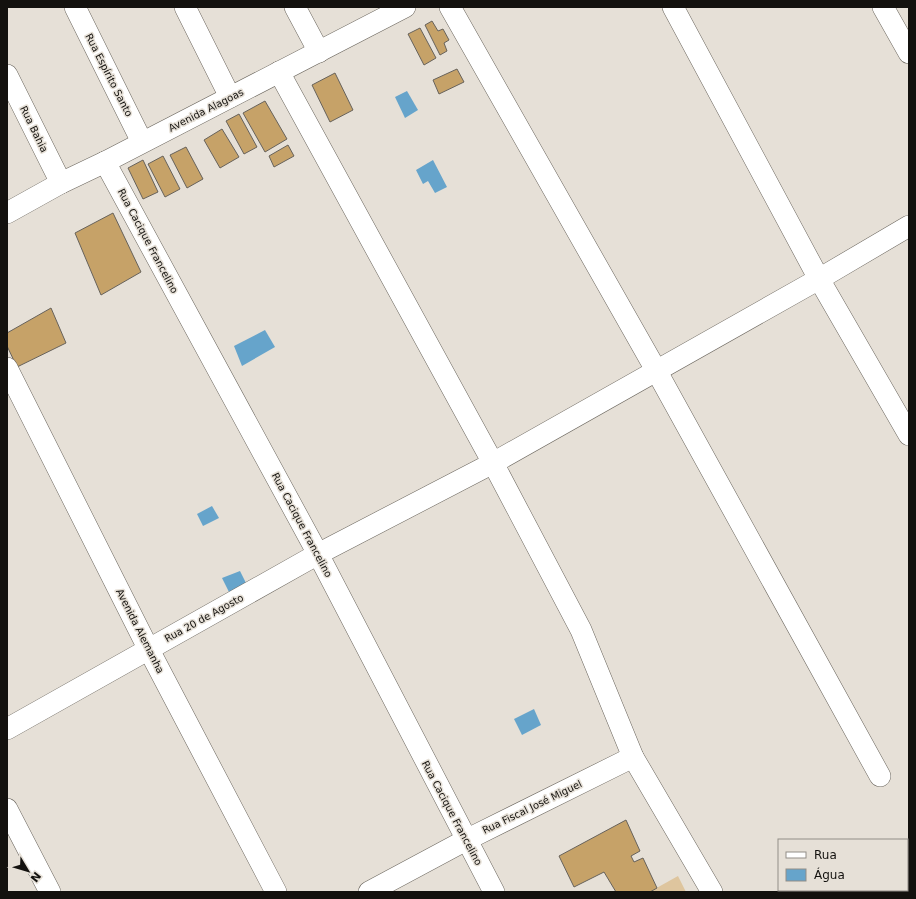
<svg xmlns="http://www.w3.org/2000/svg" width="916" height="899" viewBox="0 0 916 899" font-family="'DejaVu Sans',sans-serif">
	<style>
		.green { fill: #dec59e }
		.water { fill: #66a4cb }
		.building { fill: #c6a268; stroke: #67625b }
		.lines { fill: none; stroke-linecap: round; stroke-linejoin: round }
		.minor-casing { stroke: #6c675f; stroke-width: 22 }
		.minor { stroke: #fff; stroke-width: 21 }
		.labels { text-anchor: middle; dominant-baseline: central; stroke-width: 3; stroke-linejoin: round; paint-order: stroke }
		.street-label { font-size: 10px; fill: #13110e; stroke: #e6e0d7 }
	</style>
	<rect width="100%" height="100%" fill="#e6e0d7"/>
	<!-- green -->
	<path class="green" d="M 678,876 L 686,892 L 653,892 L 653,890 Z"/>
	<!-- water -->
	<g class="water">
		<path d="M 407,91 L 418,110 L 405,118 L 395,97 Z"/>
		<path d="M 433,160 L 447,187 L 435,193 L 428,181 L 423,184 L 416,170 Z"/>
		<path d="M 265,330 L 275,347 L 242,366 L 234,346 Z"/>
		<path d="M 212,506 L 219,518 L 203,526 L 197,514 Z"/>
		<path d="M 240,571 L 246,583 L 229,592 L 222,578 Z"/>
		<path d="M 534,709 L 541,725 L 522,735 L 514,719 Z"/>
	</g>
	<!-- building -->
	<g class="building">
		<path d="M 432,21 L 438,31 L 443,29 L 449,40 L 444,43 L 447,51 L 440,55 L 425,25 Z"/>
		<path d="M 420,28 L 436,58 L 424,65 L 408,34 Z"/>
		<path d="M 457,69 L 464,82 L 439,94 L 433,80 Z"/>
		<path d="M 335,73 L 353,110 L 330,122 L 312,85 Z"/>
		<path d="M 265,101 L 287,139 L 265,152 L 243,113 Z"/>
		<path d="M 239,114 L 257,147 L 244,154 L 226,121 Z"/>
		<path d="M 222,129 L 239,157 L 220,168 L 204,140 Z"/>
		<path d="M 288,145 L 294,156 L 274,167 L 269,156 Z"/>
		<path d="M 186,147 L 203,179 L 187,188 L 170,155 Z"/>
		<path d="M 163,156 L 180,189 L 165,197 L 148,164 Z"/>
		<path d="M 143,160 L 158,192 L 143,199 L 128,168 Z"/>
		<path d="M 113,213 L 141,272 L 101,295 L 75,233 Z"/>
		<path d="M 51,308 L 66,343 L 17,367 L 7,346 L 7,333 Z"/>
		<path d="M 626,820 L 640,851 L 631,856 L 634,862 L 643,858 L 657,888 L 650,892 L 616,892 L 604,872 L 574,887 L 559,856 Z"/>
	</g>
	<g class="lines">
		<!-- minor casing -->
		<g class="minor-casing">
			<g id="minor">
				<path d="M 75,7 L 142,142"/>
				<path d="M 185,7 L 230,97"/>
				<path d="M 295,7 L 319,52"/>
				<path d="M 450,7 L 656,370 L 880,776"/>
				<path d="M 673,7 L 819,279 L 909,435"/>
				<path d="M 883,7 L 909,53"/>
				<path d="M 279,72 L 493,463 L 581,630 L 633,757 L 712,892"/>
				<path d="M 7,75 L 61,183"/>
				<path d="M 105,162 L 318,554 L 494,892"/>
				<path d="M 7,213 L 61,183 L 105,162 L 405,7"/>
				<path d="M 7,368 L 149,650 L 276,892"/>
				<path d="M 7,729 L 318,554 L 493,463 L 819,279 L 909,226"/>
				<path d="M 7,809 L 50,892"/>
				<path d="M 369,892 L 466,840 L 633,757"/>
				<path d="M 790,892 L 792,890"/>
			</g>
		</g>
		<!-- minor -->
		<use href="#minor" class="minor"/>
	</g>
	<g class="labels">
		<!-- street labels -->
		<g class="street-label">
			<text transform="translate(109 75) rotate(63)">Rua Espírito Santo</text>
			<text transform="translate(206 110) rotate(-27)">Avenida Alagoas</text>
			<text transform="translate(34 129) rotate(64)">Rua Bahia</text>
			<text transform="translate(148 241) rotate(62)">Rua Cacique Francelino</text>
			<text transform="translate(302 525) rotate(62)">Rua Cacique Francelino</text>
			<text transform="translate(204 618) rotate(-29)">Rua 20 de Agosto</text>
			<text transform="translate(140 631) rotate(63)">Avenida Alemanha</text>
			<text transform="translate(532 807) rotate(-26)">Rua Fiscal José Miguel</text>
			<text transform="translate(452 813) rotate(62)">Rua Cacique Francelino</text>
		</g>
	</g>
	<!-- border -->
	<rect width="916" height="899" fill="none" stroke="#13110e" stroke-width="16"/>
	<!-- legend -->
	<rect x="778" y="839" width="130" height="52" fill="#e6e0d7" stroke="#928d87"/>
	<rect x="786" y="852" width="20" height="6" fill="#ffffff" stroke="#928d87"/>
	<text x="814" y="859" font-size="12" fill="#13110e">Rua</text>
	<rect x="786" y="869" width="20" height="12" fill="#66a4cb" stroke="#928d87"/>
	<text x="814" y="879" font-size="12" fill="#13110e">Água</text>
	<!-- north arrow -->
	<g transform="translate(28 871) rotate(128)" stroke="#e6e0d7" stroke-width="3" paint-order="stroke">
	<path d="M0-3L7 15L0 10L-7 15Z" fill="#13110e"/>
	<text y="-6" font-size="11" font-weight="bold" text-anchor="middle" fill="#13110e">N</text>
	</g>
</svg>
